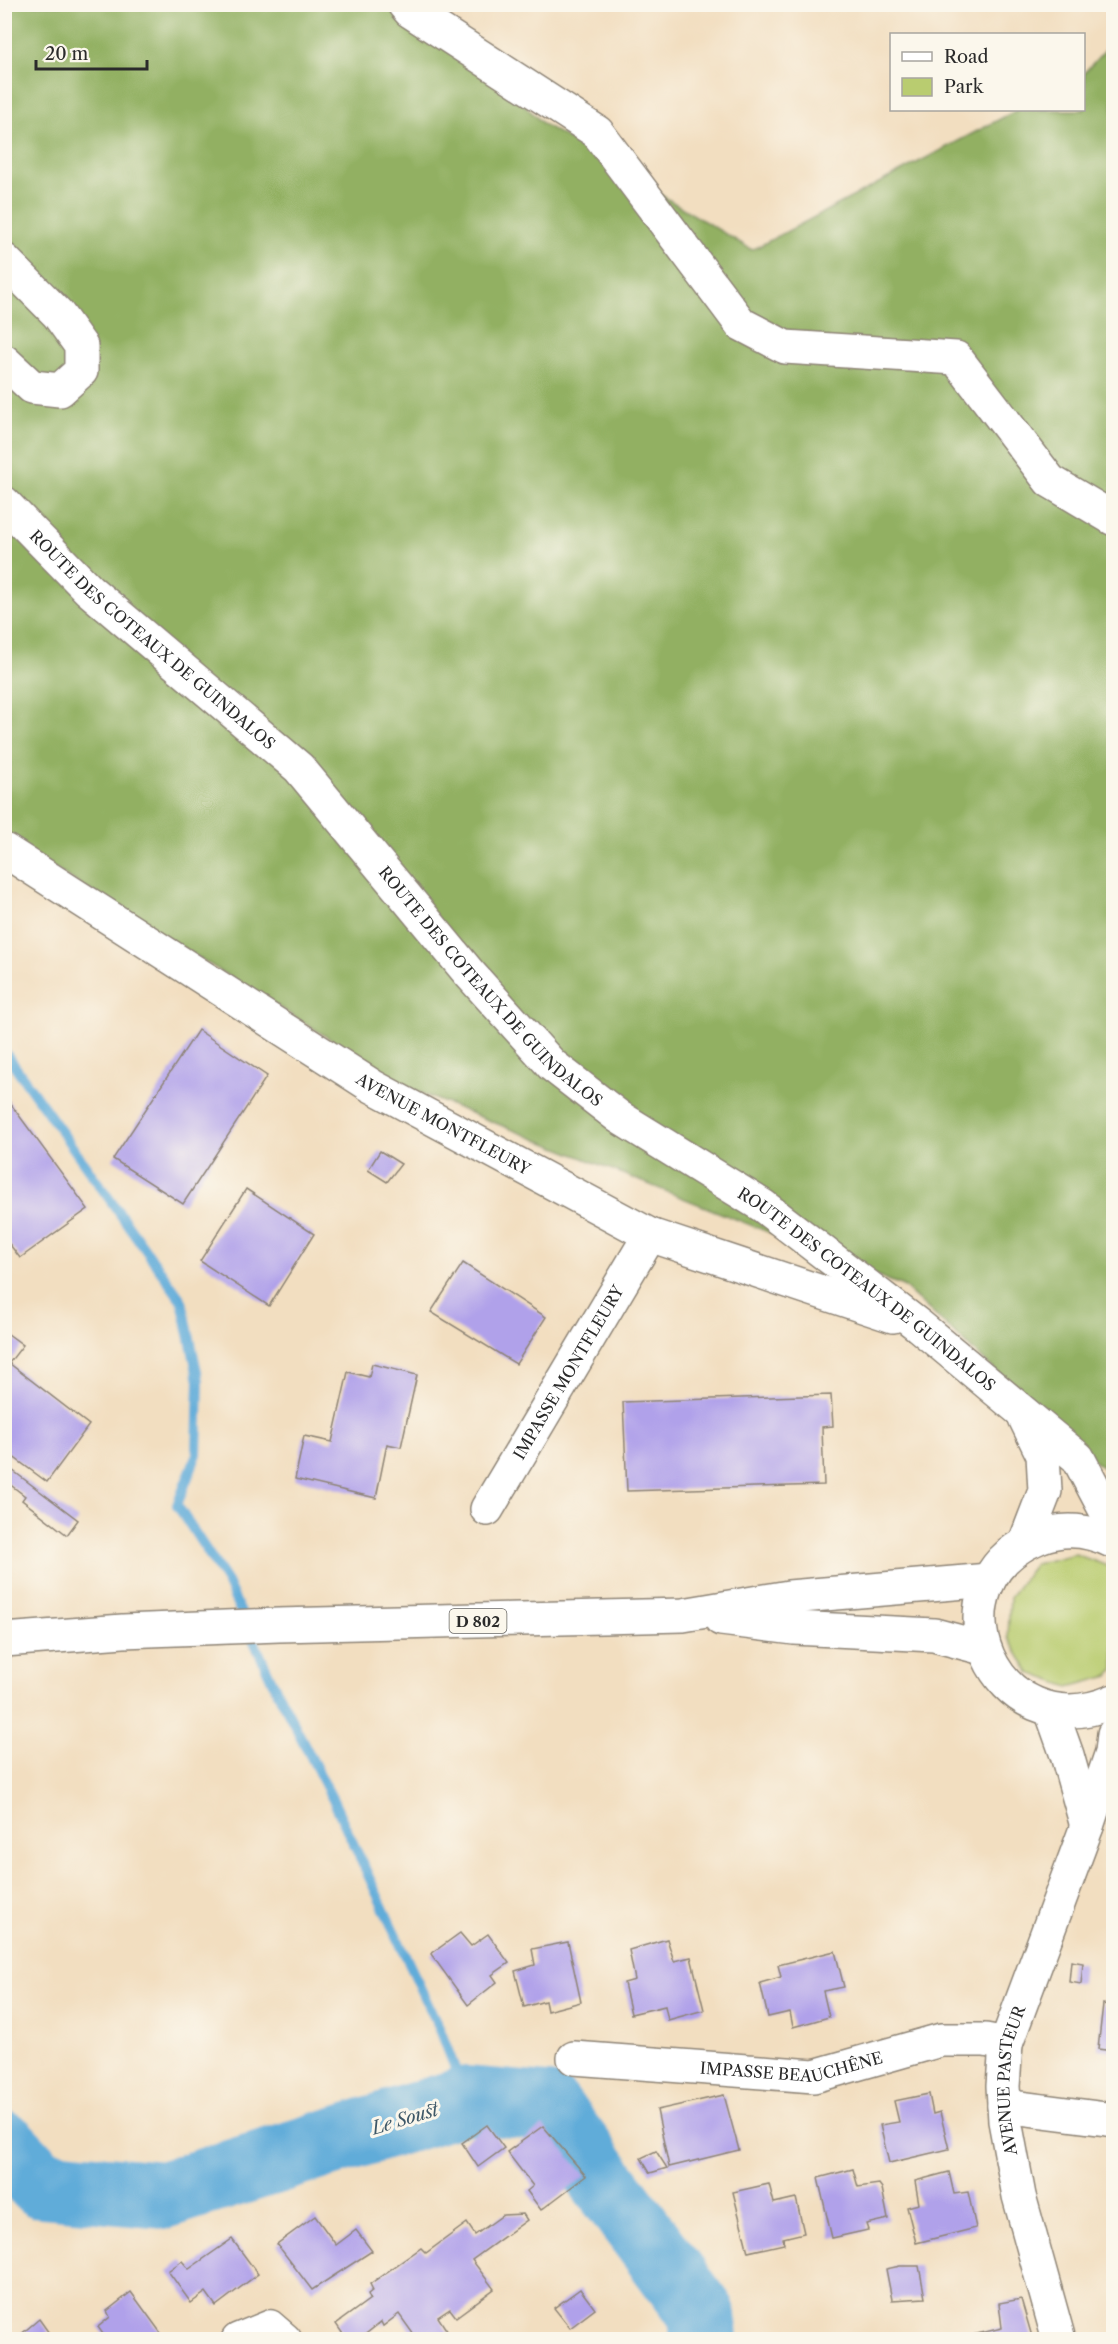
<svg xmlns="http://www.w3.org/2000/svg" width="1118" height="2344" viewBox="0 0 1118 2344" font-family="'Libre Caslon Text',serif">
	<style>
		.green { fill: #b9cc70; stroke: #727c4e; stroke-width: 1.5 }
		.forest { fill: #92b062; stroke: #5e6e46; stroke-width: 1.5 }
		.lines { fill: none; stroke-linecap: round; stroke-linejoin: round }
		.stream { stroke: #60acd9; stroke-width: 10 }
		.river { stroke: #60acd9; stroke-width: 68 }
		.building { fill: #b0a1ea }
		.minor-casing { stroke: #8e8476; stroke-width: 36 }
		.major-casing { stroke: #8e8476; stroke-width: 36 }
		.minor { stroke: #fff; stroke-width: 33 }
		.major { stroke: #fff; stroke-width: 33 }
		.labels { text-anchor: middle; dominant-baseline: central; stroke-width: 6; stroke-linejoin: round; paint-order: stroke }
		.shield { fill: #fbf7ec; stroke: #696865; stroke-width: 1.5 }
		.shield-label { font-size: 15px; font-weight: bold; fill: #2b2b2b }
		.street-label { font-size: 16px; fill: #2b2b2b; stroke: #fbf7ec }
		.water-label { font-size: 18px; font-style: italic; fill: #3e5868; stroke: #fbf7ec }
	</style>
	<rect width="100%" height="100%" fill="#fbf7ec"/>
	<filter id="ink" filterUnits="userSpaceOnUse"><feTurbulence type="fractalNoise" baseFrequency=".0167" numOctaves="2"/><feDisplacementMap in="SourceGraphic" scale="12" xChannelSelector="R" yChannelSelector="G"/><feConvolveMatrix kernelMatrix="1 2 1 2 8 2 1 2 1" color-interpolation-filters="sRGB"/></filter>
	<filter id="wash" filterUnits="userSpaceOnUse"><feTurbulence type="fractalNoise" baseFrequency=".008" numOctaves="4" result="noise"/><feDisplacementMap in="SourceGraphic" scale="24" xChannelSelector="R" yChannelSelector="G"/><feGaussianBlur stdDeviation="1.35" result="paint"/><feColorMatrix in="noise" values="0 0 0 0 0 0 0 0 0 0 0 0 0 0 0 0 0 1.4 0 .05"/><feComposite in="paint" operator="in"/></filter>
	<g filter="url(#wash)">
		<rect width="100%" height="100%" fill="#f2dec0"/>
		<!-- green -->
		<path class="green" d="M 1075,1554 L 1113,1568 L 1114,1670 L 1109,1676 L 1069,1687 L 1030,1673 L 1008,1638 L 1010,1597 L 1035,1564 Z"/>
		<!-- forest -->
		<path class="forest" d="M 4,5 L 427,5 L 543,124 L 752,250 L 1017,110 L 1084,110 L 1084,73 L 1113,41 L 1113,1474 L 1096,1463 L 903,1286 L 413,1090 L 5,838 Z"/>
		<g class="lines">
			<!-- stream -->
			<path class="stream" d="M 4,1051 L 182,1301 L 199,1381 L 197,1454 L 177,1505 L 227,1582 L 272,1681 L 334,1802 L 441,2032 L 467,2100"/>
			<!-- river -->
			<path class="river" d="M 4,2145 L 41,2184 L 163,2195 L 467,2100 L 548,2107 L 702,2314 L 704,2340"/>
		</g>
		<g id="blocks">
			<!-- building -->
			<g class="building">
				<path d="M 198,1030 L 267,1076 L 183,1204 L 113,1159 Z"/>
				<path d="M 4,1095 L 88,1209 L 20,1258 L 4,1237 Z"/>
				<path d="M 380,1151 L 401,1164 L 387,1182 L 368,1170 Z"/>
				<path d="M 246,1189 L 314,1234 L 269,1306 L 200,1261 Z"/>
				<path d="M 463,1263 L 546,1317 L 516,1364 L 431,1312 Z"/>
				<path d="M 4,1331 L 23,1345 L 9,1363 L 89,1425 L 47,1482 L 4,1450 Z"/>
				<path d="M 372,1364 L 417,1375 L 401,1447 L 387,1444 L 376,1498 L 295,1479 L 304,1436 L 332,1442 L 348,1372 L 369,1377 Z"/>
				<path d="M 831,1395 L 833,1426 L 822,1427 L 824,1485 L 627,1491 L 623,1402 Z"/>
				<path d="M 4,1464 L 78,1520 L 67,1535 L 22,1500 L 25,1496 L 4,1480 Z"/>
				<path d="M 460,1933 L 471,1946 L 488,1934 L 509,1963 L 492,1975 L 497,1982 L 468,2005 L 431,1954 Z"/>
				<path d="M 667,1939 L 674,1961 L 691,1957 L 704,2010 L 668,2020 L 665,2006 L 631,2014 L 624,1983 L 635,1980 L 629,1950 Z"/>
				<path d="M 568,1942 L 581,2002 L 547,2011 L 545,2001 L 524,2007 L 515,1971 L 535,1965 L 532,1949 Z"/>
				<path d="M 835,1951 L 844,1987 L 823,1991 L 829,2017 L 793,2027 L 790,2012 L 768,2017 L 760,1983 L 781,1977 L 778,1965 Z"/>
				<path d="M 1071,1961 L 1083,1963 L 1081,1984 L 1069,1982 Z"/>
				<path d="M 1103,2004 L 1113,2006 L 1113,2051 L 1098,2049 Z"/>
				<path d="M 929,2094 L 933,2114 L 940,2112 L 949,2149 L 889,2163 L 880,2125 L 899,2122 L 894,2101 Z"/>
				<path d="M 724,2095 L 739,2150 L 669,2167 L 657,2110 Z"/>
				<path d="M 487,2125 L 504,2148 L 478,2167 L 462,2143 Z"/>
				<path d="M 543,2126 L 586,2176 L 541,2210 L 527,2191 L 533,2186 L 507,2152 Z"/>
				<path d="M 656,2151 L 667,2168 L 650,2173 L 641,2158 Z"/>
				<path d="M 853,2169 L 858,2187 L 879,2184 L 882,2188 L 888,2219 L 866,2224 L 868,2230 L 832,2238 L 818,2178 Z"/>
				<path d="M 949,2172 L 954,2194 L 968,2192 L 976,2228 L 916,2243 L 907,2207 L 919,2204 L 915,2181 Z"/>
				<path d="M 769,2184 L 774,2203 L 796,2198 L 804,2233 L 783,2238 L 784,2244 L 748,2252 L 733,2192 Z"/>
				<path d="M 523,2214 L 527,2220 L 472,2260 L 494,2289 L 456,2317 L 450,2309 L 438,2317 L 453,2340 L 407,2340 L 414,2335 L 399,2314 L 383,2326 L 381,2322 L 358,2340 L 347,2340 L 336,2324 L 370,2299 L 368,2294 L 373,2290 L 370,2284 L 421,2248 L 426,2253 L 467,2223 L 475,2235 L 503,2215 Z"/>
				<path d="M 315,2216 L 336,2245 L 356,2230 L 372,2251 L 312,2290 L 277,2244 Z"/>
				<path d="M 232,2239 L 258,2274 L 216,2306 L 206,2292 L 191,2303 L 168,2271 L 182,2261 L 189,2269 Z"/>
				<path d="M 900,2266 L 919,2266 L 925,2298 L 892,2300 L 886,2269 Z"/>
				<path d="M 580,2289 L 595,2309 L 570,2328 L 554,2308 Z"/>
				<path d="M 131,2292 L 166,2340 L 107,2340 L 98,2327 L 110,2317 L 107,2311 Z"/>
				<path d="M 1021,2299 L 1033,2340 L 952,2340 L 1002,2328 L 999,2303 Z"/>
				<path d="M 39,2319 L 49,2333 L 39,2340 L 20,2340 L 18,2337 Z"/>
			</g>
		</g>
	</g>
	<g filter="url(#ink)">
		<use href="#blocks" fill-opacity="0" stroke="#8e8476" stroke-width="1.5"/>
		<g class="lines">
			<!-- minor casing -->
			<g class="minor-casing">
				<g id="minor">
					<path d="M 404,4 L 410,11 L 597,132 L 741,324 L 785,347 L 956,358 L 1050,481 L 1114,519"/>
					<path d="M 4,260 L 58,314 L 81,346 L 81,371 L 60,390 L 32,387 L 4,361"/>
					<path id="s1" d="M 4,503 L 89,590 L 299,768 L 469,973 L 552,1065 L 619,1117 L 763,1206 L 918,1325 L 1078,1458 L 1114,1526"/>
					<path id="s2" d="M 4,850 L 372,1086 L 650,1235 L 893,1316"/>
					<path id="s3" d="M 487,1509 L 650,1235"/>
					<path d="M 1025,1543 L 1045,1491 L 1043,1455 L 1025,1418"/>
					<path d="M 1051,1710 L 1067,1755 L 1087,1826"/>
					<path id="s4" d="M 574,2058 L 814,2076 L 941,2040 L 985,2040 L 1006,2044"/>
					<path d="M 1004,2106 L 1114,2120"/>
					<path d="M 238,2340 L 270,2327 L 285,2340"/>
					<path id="s5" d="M 1059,2340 L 1019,2196 L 1005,2121 L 1003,2086 L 1006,2044 L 1087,1826 L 1112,1752 L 1114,1734"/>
				</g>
			</g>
			<!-- major casing -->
			<g class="major-casing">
				<g id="major">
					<path d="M 1114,1542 C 1090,1530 1063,1527 1039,1537 C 923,1584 994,1753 1114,1701"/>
					<path d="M 721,1619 L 794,1628 L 934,1635 L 983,1648"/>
					<path d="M 4,1640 L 123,1631 L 279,1625 L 683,1615 L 789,1597 L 989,1580"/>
				</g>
			</g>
			<!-- minor -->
			<use href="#minor" class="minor"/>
			<!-- major -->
			<use href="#major" class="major"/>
		</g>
	</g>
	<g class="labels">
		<!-- shield labels -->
		<rect class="shield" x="449.5" y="1609" width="57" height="24" rx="4.5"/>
		<g class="shield-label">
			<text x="478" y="1621">D 802</text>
		</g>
		<!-- street labels -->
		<g class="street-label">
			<text stroke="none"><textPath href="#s1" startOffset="202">ROUTE DES COTEAUX DE GUINDALOS</textPath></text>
			<text stroke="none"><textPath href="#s1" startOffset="688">ROUTE DES COTEAUX DE GUINDALOS</textPath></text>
			<text stroke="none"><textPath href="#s2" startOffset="518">AVENUE MONTFLEURY</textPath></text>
			<text stroke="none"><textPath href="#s1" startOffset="1174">ROUTE DES COTEAUX DE GUINDALOS</textPath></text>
			<text stroke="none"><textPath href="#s3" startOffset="159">IMPASSE MONTFLEURY</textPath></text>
			<text stroke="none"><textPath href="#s4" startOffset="219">IMPASSE BEAUCHÊNE</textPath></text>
			<text stroke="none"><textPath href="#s5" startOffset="267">AVENUE PASTEUR</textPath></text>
		</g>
		<!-- water labels -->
		<g class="water-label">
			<text transform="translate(405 2119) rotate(-17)">Le Soust</text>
		</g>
	</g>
	<!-- margin -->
	<rect width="1118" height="2344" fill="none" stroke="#fbf7ec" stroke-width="24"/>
	<!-- legend -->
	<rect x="890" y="33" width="195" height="78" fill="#fbf7ec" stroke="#a8a59f" stroke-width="1.5"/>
	<rect x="902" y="52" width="30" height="9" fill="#ffffff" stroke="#a8a59f" stroke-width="1.5"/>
	<text x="944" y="63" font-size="18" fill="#2b2b2b">Road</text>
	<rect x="902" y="78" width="30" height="18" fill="#b9cc70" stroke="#a8a59f" stroke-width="1.5"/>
	<text x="944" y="93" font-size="18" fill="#2b2b2b">Park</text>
	<!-- scale -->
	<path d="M36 60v9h111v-9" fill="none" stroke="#2b2b2b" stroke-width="3"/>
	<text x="45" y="60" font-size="18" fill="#2b2b2b" stroke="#fbf7ec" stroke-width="4.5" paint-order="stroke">20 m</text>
</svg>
